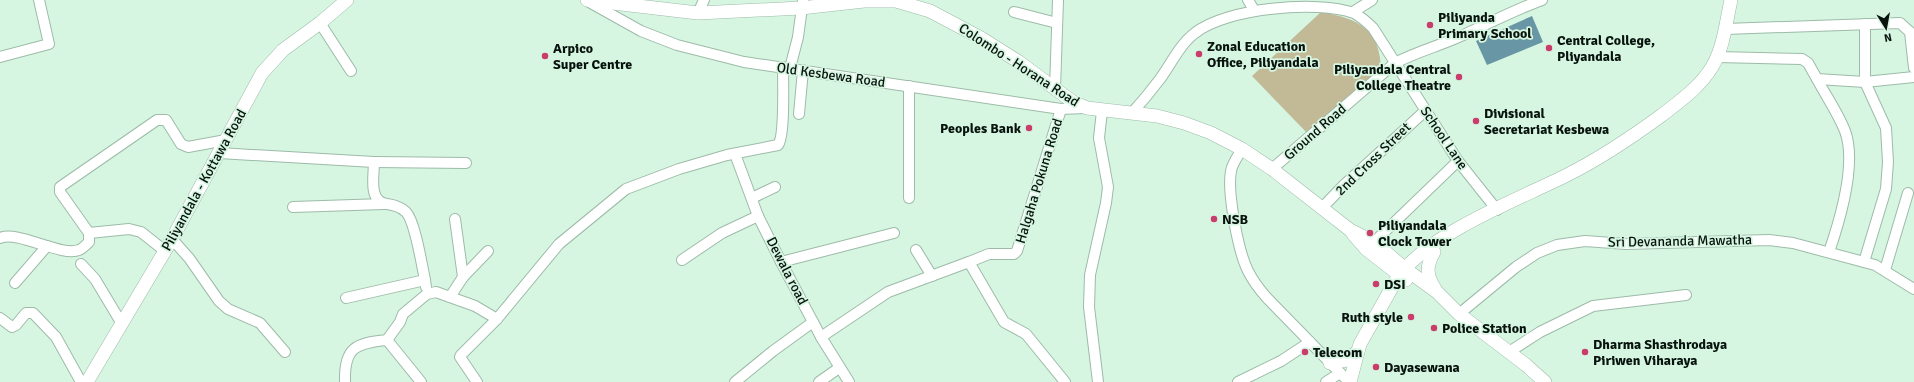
<svg xmlns="http://www.w3.org/2000/svg" width="1914" height="382" viewBox="0 0 1914 382" font-family="Signika,sans-serif">
	<style>
		.green { fill: #c2ba97 }
		.water { fill: #6896a4 }
		.lines { fill: none; stroke-linecap: round; stroke-linejoin: round }
		.minor-casing { stroke: #9dbba8; stroke-width: 12 }
		.major-casing { stroke: #9dbba8; stroke-width: 14 }
		.minor { stroke: #fff; stroke-width: 10 }
		.major { stroke: #fff; stroke-width: 13 }
		.poi-dot { fill: #ca3c6a; stroke: #d6f6e2; stroke-width: 1.5 }
		.labels { text-anchor: middle; dominant-baseline: central; stroke-width: 3.5; stroke-linejoin: round; paint-order: stroke }
		.poi-label { font-size: 14px; font-weight: bold; fill: #08130d; stroke: #d6f6e2; text-anchor: start }
		.street-label { font-size: 14px; fill: #08130d; stroke: #d6f6e2 }
	</style>
	<rect width="100%" height="100%" fill="#d6f6e2"/>
	<!-- green -->
	<path class="green" d="M 1321,12 C 1358,19 1380,28 1381,70 L 1309,135 L 1252,76 Z"/>
	<!-- water -->
	<path class="water" d="M 1532,16 L 1543,42 L 1487,65 L 1476,41 Z"/>
	<g class="lines">
		<!-- minor casing -->
		<g class="minor-casing">
			<g id="minor">
				<path d="M 1248,0 L 1254,10"/>
				<path d="M 589,2 L 641,31 L 677,45 L 744,62 L 1061,109 L 1085,108"/>
				<path d="M 1014,12 L 1057,23"/>
				<path d="M 1353,12 L 1372,0"/>
				<path d="M 698,13 L 704,0"/>
				<path d="M 320,23 L 351,71"/>
				<path d="M 1725,29 L 1900,23 L 1910,32 L 1914,68"/>
				<path d="M 0,57 L 49,44 L 39,0"/>
				<path d="M 1717,57 L 1802,59 L 1808,63 L 1817,79 L 1865,82 L 1914,77"/>
				<path d="M 790,68 L 798,37 L 803,0"/>
				<path d="M 1817,79 C 1826,96 1838,113 1845,131 C 1857,163 1840,220 1829,252"/>
				<path d="M 909,86 L 909,198"/>
				<path d="M 1055,89 L 1058,0"/>
				<path d="M 799,114 L 803,70"/>
				<path d="M 1131,114 C 1141,103 1151,91 1160,79 C 1171,64 1180,44 1195,33 C 1226,8 1317,0 1354,13 C 1361,17 1367,22 1373,28 L 1458,161 L 1497,210"/>
				<path d="M 1242,149 C 1238,156 1232,164 1231,171 C 1227,192 1238,251 1248,271 C 1253,281 1259,289 1267,298 L 1349,382"/>
				<path d="M 219,153 L 374,162 C 374,176 368,202 387,204 C 394,205 401,207 406,212 C 415,221 422,266 425,280"/>
				<path d="M 735,154 L 758,216 L 781,262 L 821,337 L 849,382"/>
				<path d="M 374,162 L 466,163"/>
				<path d="M 1272,169 L 1395,63 C 1416,52 1439,46 1461,36 C 1488,24 1514,10 1542,0"/>
				<path d="M 752,198 L 775,187"/>
				<path d="M 293,207 L 384,204"/>
				<path d="M 1322,208 L 1343,186 L 1425,111"/>
				<path d="M 89,233 L 60,192 L 60,187 L 157,120 L 166,120 L 181,144 L 188,147 L 226,140"/>
				<path d="M 0,238 C 18,230 61,257 79,250 C 82,249 86,245 89,242 L 89,233 L 129,229 L 141,232 L 165,251"/>
				<path d="M 172,239 L 189,258 L 219,301 L 228,309 L 260,323 L 285,352"/>
				<path d="M 1374,242 L 1458,161"/>
				<path d="M 916,250 L 932,276"/>
				<path d="M 682,260 L 722,233 L 758,216"/>
				<path d="M 781,262 L 894,233"/>
				<path d="M 969,262 L 1004,322 L 1026,334 L 1065,382"/>
				<path d="M 1864,262 L 1886,189 L 1888,162 L 1886,128 L 1865,82 L 1865,24"/>
				<path d="M 81,264 L 95,279 L 122,324"/>
				<path d="M 1885,270 L 1908,193"/>
				<path d="M 463,277 L 488,251"/>
				<path d="M 15,283 L 47,246"/>
				<path d="M 450,297 L 463,277 L 455,219"/>
				<path d="M 346,298 L 425,280 L 426,287"/>
				<path d="M 1459,314 L 1516,267 L 1537,253 L 1557,245 L 1585,241 L 1626,244 L 1769,240 L 1793,243 L 1875,265 L 1914,289"/>
				<path d="M 0,318 L 12,327 L 16,325 L 26,313 L 33,313 L 56,337 L 81,382"/>
				<path d="M 821,337 L 888,292 L 969,262 L 989,254 L 1014,254 L 1017,251 L 1061,109"/>
				<path d="M 387,340 L 421,382"/>
				<path d="M 1509,352 L 1540,332 L 1593,306 L 1686,295"/>
				<path d="M 345,382 C 344,348 355,343 387,340 L 400,322 L 403,314 L 427,294 L 436,292 L 475,306 L 497,319"/>
				<path d="M 477,382 L 460,357 L 461,355 L 497,319 L 559,244 L 626,189 L 679,169 L 727,155 L 778,145 C 785,136 783,82 783,67"/>
				<path d="M 735,382 L 773,351 L 813,322"/>
				<path d="M 819,382 L 839,368"/>
				<path d="M 1098,382 L 1089,307 L 1090,275 L 1106,203 L 1108,187 L 1099,138 L 1102,111"/>
				<path d="M 1238,382 L 1281,361 L 1310,342"/>
				<path d="M 1326,382 L 1340,373"/>
			</g>
		</g>
		<!-- major casing -->
		<g class="major-casing">
			<g id="major">
				<path d="M 587,0 L 698,13 L 801,8 L 864,1 L 896,1 L 930,11 L 981,38 L 1019,62 L 1073,102 L 1087,108 L 1157,116 L 1184,123 L 1211,133 L 1242,149 L 1272,169 L 1350,230 L 1374,242 L 1404,268 L 1437,292 L 1459,314 L 1526,365 L 1545,382"/>
				<path d="M 1353,234 L 1366,249 L 1406,280"/>
				<path d="M 1434,252 C 1426,266 1426,275 1435,289"/>
				<path d="M 1330,363 L 1347,360 L 1358,351"/>
				<path d="M 87,382 L 172,239 L 262,73 L 283,50 L 320,23 L 347,0"/>
				<path d="M 1350,382 L 1360,344 L 1399,275 C 1436,230 1515,201 1567,175 C 1601,158 1632,137 1662,115 C 1680,101 1700,87 1712,67 C 1724,47 1726,22 1731,0"/>
			</g>
		</g>
		<!-- minor -->
		<use href="#minor" class="minor"/>
		<!-- major -->
		<use href="#major" class="major"/>
	</g>
	<!-- markers -->
	<g class="poi-dot">
		<circle cx="1430" cy="25" r="4"/>
		<circle cx="1549" cy="48" r="4"/>
		<circle cx="1199" cy="54" r="4"/>
		<circle cx="545" cy="56" r="4"/>
		<circle cx="1459" cy="77" r="4"/>
		<circle cx="1476" cy="121" r="4"/>
		<circle cx="1029" cy="128" r="4"/>
		<circle cx="1214" cy="219" r="4"/>
		<circle cx="1370" cy="233" r="4"/>
		<circle cx="1376" cy="284" r="4"/>
		<circle cx="1411" cy="317" r="4"/>
		<circle cx="1434" cy="328" r="4"/>
		<circle cx="1305" cy="352" r="4"/>
		<circle cx="1585" cy="352" r="4"/>
		<circle cx="1376" cy="367" r="4"/>
	</g>
	<g class="labels">
		<!-- poi labels -->
		<g class="poi-label">
			<text x="1438" y="17">Piliyanda<tspan x="1438" dy="16">Primary School</tspan></text>
			<text x="1557" y="40">Central College,<tspan x="1557" dy="16">Pliyandala</tspan></text>
			<text x="1207" y="46">Zonal Education<tspan x="1207" dy="16">Office, Piliyandala</tspan></text>
			<text x="553" y="48">Arpico<tspan x="553" dy="16">Super Centre</tspan></text>
			<text x="1451" y="69" text-anchor="end">Piliyandala Central<tspan x="1451" dy="16">College Theatre</tspan></text>
			<text x="1484" y="113">Divisional<tspan x="1484" dy="16">Secretariat Kesbewa</tspan></text>
			<text x="1021" y="128" text-anchor="end">Peoples Bank</text>
			<text x="1222" y="219">NSB</text>
			<text x="1378" y="225">Piliyandala<tspan x="1378" dy="16">Clock Tower</tspan></text>
			<text x="1384" y="284">DSI</text>
			<text x="1403" y="317" text-anchor="end">Ruth style</text>
			<text x="1442" y="328">Police Station</text>
			<text x="1593" y="344">Dharma Shasthrodaya<tspan x="1593" dy="16">Piriwen Viharaya</tspan></text>
			<text x="1313" y="352">Telecom</text>
			<text x="1384" y="367">Dayasewana</text>
		</g>
		<!-- street labels -->
		<g class="street-label">
			<text transform="translate(1019 65) rotate(33)">Colombo - Horana Road</text>
			<text transform="translate(831 75) rotate(8)">Old Kesbewa Road</text>
			<text transform="translate(1315 132) rotate(-41)">Ground Road</text>
			<text transform="translate(1444 138) rotate(56)">School Lane</text>
			<text transform="translate(1373 159) rotate(-44)">2nd Cross Street</text>
			<text transform="translate(204 180) rotate(-61)">Piliyandala - Kottawa Road</text>
			<text transform="translate(1039 181) rotate(-73)">Halgaha Pokuna Road</text>
			<text transform="translate(1680 241) rotate(-1)">Sri Devananda Mawatha</text>
			<text transform="translate(787 271) rotate(63)">Dewala road</text>
		</g>
	</g>
	<!-- north arrow -->
	<g transform="translate(1886 28) rotate(169)" stroke="#d6f6e2" stroke-width="3" paint-order="stroke">
	<path d="M0-3L7 15L0 10L-7 15Z" fill="#08130d"/>
	<text y="-6" font-size="11" font-weight="bold" text-anchor="middle" fill="#08130d">N</text>
	</g>
</svg>
